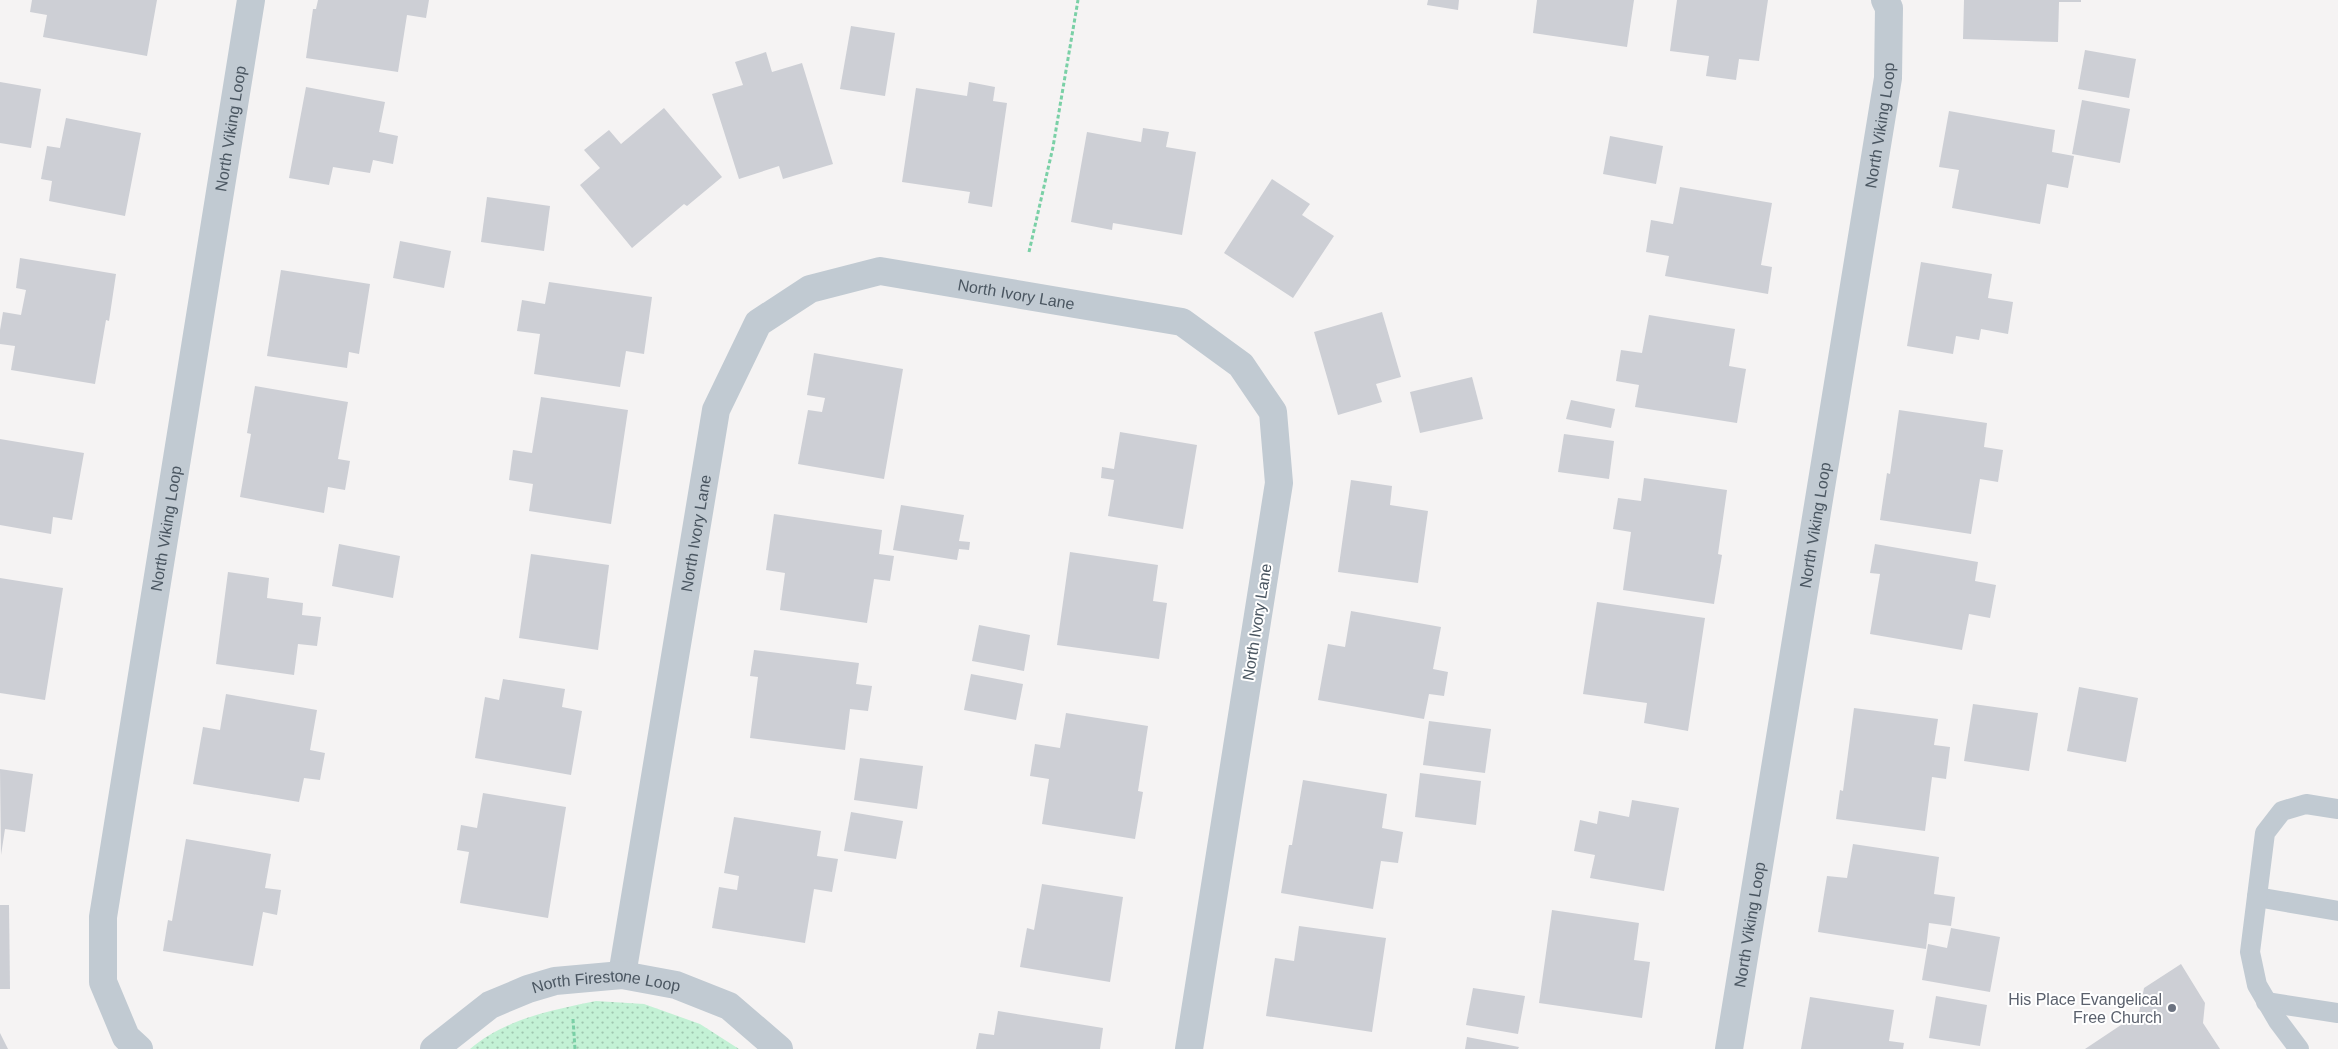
<svg xmlns="http://www.w3.org/2000/svg" width="2338" height="1049" viewBox="0 0 2338 1049" font-family="Helvetica,sans-serif">
	<style>
		.grass { fill: url(#grass-dots) }
		.building { fill: #cdcfd5 }
		.lines { fill: none; stroke-linecap: round; stroke-linejoin: round }
		.path { stroke: #7ad0a6; stroke-width: 3; stroke-dasharray: 4 2.5; stroke-linecap: butt }
		.lane { stroke: #c1cad2; stroke-width: 20 }
		.street { stroke: #c1cad2; stroke-width: 28 }
		.worship-dot { fill: #6b7280; stroke: #fff; stroke-width: 2 }
		.labels { text-anchor: middle; dominant-baseline: central; stroke-width: 4; stroke-linejoin: round; paint-order: stroke }
		.street-label { font-size: 16px; fill: #4a5661; stroke: #fff }
		.worship-label { font-size: 16px; fill: #5b616d; stroke: #fff; text-anchor: end }
	</style>
	<defs>
		<pattern id="grass-dots" width="8" height="8" patternUnits="userSpaceOnUse" patternTransform="scale(1.25)"><rect width="8" height="8" fill="#c3f1d5"/><path d="M2 2h.1M6 6h.1" fill="none" stroke="#a0c6b0" stroke-width="1.8" stroke-linecap="round"/></pattern>
	</defs>
	<rect width="100%" height="100%" fill="#f5f3f3"/>
	<!-- grass -->
	<path class="grass" d="M 596,1001 L 644,1004 L 700,1024 L 739,1049 L 470,1049 C 505,1019 552,1010 596,1001 Z"/>
	<!-- building -->
	<g class="building">
		<path d="M 32,0 L 157,0 L 147,56 L 43,37 L 47,15 L 30,12 Z"/>
		<path d="M 318,0 L 429,0 L 426,18 L 407,15 L 398,72 L 306,58 L 313,9 L 316,9 Z"/>
		<path d="M 1428,0 L 1459,0 L 1458,10 L 1427,5 Z"/>
		<path d="M 1537,0 L 1634,0 L 1627,47 L 1533,33 Z"/>
		<path d="M 1677,0 L 1768,0 L 1759,61 L 1739,59 L 1736,80 L 1706,76 L 1709,56 L 1670,51 Z"/>
		<path d="M 1964,0 L 2081,0 L 2081,2 L 2059,2 L 2058,42 L 1963,39 Z"/>
		<path d="M 851,26 L 895,33 L 885,96 L 840,89 Z"/>
		<path d="M 2085,50 L 2136,59 L 2129,98 L 2078,89 Z"/>
		<path d="M 766,52 L 772,72 L 802,63 L 833,164 L 783,179 L 779,166 L 739,179 L 712,94 L 743,85 L 735,62 Z"/>
		<path d="M 0,82 L 41,89 L 31,148 L 0,143 Z"/>
		<path d="M 969,82 L 995,87 L 993,101 L 1007,103 L 992,207 L 968,203 L 970,192 L 902,182 L 916,88 L 967,96 Z"/>
		<path d="M 306,87 L 385,102 L 379,132 L 398,136 L 393,164 L 373,160 L 370,173 L 333,167 L 329,185 L 289,178 Z"/>
		<path d="M 2082,100 L 2130,109 L 2120,163 L 2072,154 Z"/>
		<path d="M 664,108 L 722,177 L 687,206 L 684,204 L 632,248 L 580,185 L 600,168 L 584,150 L 609,130 L 621,144 Z"/>
		<path d="M 1949,111 L 2055,130 L 2052,152 L 2074,156 L 2068,188 L 2047,184 L 2040,224 L 1952,208 L 1959,170 L 1939,167 Z"/>
		<path d="M 66,118 L 141,133 L 125,216 L 49,201 L 52,181 L 41,179 L 47,146 L 60,148 Z"/>
		<path d="M 1143,128 L 1169,132 L 1166,147 L 1196,152 L 1182,235 L 1113,223 L 1112,230 L 1071,222 L 1087,132 L 1141,142 Z"/>
		<path d="M 1610,136 L 1663,146 L 1656,184 L 1603,174 Z"/>
		<path d="M 1272,179 L 1310,204 L 1302,215 L 1334,236 L 1293,298 L 1224,253 Z"/>
		<path d="M 1680,187 L 1772,203 L 1761,265 L 1772,267 L 1768,294 L 1665,276 L 1669,256 L 1646,252 L 1651,220 L 1673,224 Z"/>
		<path d="M 487,197 L 550,206 L 544,251 L 481,242 Z"/>
		<path d="M 400,241 L 451,251 L 444,288 L 393,278 Z"/>
		<path d="M 20,258 L 116,274 L 109,321 L 106,320 L 95,384 L 11,370 L 15,346 L 0,344 L 0,330 L 3,312 L 21,315 L 26,290 L 16,288 Z"/>
		<path d="M 1921,262 L 1992,274 L 1988,298 L 2013,302 L 2008,334 L 1981,329 L 1979,340 L 1956,336 L 1953,354 L 1907,346 Z"/>
		<path d="M 281,270 L 370,284 L 359,354 L 349,352 L 347,368 L 267,356 Z"/>
		<path d="M 549,282 L 652,297 L 644,354 L 626,351 L 620,387 L 534,374 L 540,334 L 517,331 L 522,300 L 545,304 Z"/>
		<path d="M 1382,312 L 1401,377 L 1376,384 L 1382,402 L 1338,415 L 1314,332 Z"/>
		<path d="M 1649,315 L 1735,329 L 1729,366 L 1746,369 L 1737,423 L 1635,407 L 1639,385 L 1616,381 L 1621,350 L 1642,353 Z"/>
		<path d="M 814,353 L 903,369 L 884,479 L 798,464 L 808,410 L 822,412 L 825,398 L 807,395 Z"/>
		<path d="M 1472,377 L 1483,419 L 1420,433 L 1410,392 Z"/>
		<path d="M 255,386 L 348,402 L 338,459 L 350,461 L 345,490 L 328,487 L 324,513 L 240,497 L 251,434 L 247,433 Z"/>
		<path d="M 541,397 L 628,410 L 611,524 L 529,511 L 533,484 L 509,480 L 513,450 L 532,453 Z"/>
		<path d="M 1571,400 L 1615,409 L 1611,428 L 1566,419 Z"/>
		<path d="M 1899,410 L 1987,423 L 1984,447 L 2003,450 L 1998,482 L 1980,479 L 1971,534 L 1880,520 L 1887,473 L 1890,474 Z"/>
		<path d="M 1120,432 L 1197,445 L 1183,529 L 1108,516 L 1114,480 L 1101,478 L 1102,467 L 1114,469 Z"/>
		<path d="M 1564,434 L 1614,441 L 1609,479 L 1558,472 Z"/>
		<path d="M 0,439 L 84,453 L 72,520 L 53,517 L 51,534 L 0,525 Z"/>
		<path d="M 1644,478 L 1727,490 L 1718,554 L 1722,555 L 1714,604 L 1623,590 L 1631,532 L 1613,529 L 1618,498 L 1641,501 Z"/>
		<path d="M 1351,480 L 1392,486 L 1390,505 L 1428,511 L 1418,583 L 1338,572 Z"/>
		<path d="M 901,505 L 964,515 L 959,541 L 970,542 L 969,550 L 959,549 L 957,560 L 893,550 Z"/>
		<path d="M 774,514 L 882,530 L 879,554 L 894,556 L 890,581 L 874,579 L 867,623 L 780,610 L 785,573 L 766,570 Z"/>
		<path d="M 339,544 L 400,556 L 393,598 L 332,586 Z"/>
		<path d="M 1875,544 L 1978,562 L 1975,581 L 1996,585 L 1990,618 L 1969,614 L 1962,650 L 1870,634 L 1880,574 L 1870,573 Z"/>
		<path d="M 1070,552 L 1158,565 L 1153,601 L 1167,603 L 1159,659 L 1057,645 Z"/>
		<path d="M 531,554 L 609,565 L 598,650 L 519,638 Z"/>
		<path d="M 228,572 L 269,578 L 267,598 L 303,603 L 302,615 L 321,617 L 317,646 L 298,644 L 294,675 L 216,664 Z"/>
		<path d="M 0,578 L 63,588 L 45,700 L 0,693 Z"/>
		<path d="M 1597,602 L 1705,618 L 1688,731 L 1644,723 L 1647,703 L 1583,694 Z"/>
		<path d="M 1351,611 L 1441,627 L 1433,669 L 1448,672 L 1444,696 L 1429,694 L 1424,719 L 1318,700 L 1328,644 L 1345,647 Z"/>
		<path d="M 979,625 L 1030,635 L 1024,671 L 972,661 Z"/>
		<path d="M 754,650 L 859,663 L 856,684 L 872,686 L 868,711 L 850,709 L 845,750 L 750,738 L 758,677 L 750,676 Z"/>
		<path d="M 971,674 L 1023,684 L 1016,720 L 964,710 Z"/>
		<path d="M 503,679 L 565,689 L 562,707 L 582,711 L 571,775 L 475,758 L 485,697 L 499,700 Z"/>
		<path d="M 2079,687 L 2138,698 L 2126,762 L 2067,751 Z"/>
		<path d="M 226,694 L 317,710 L 310,750 L 325,753 L 320,780 L 304,778 L 299,802 L 193,784 L 203,727 L 220,730 Z"/>
		<path d="M 1973,704 L 2038,713 L 2029,771 L 1964,761 Z"/>
		<path d="M 1854,708 L 1938,719 L 1934,745 L 1950,747 L 1946,779 L 1932,777 L 1925,831 L 1836,819 L 1840,790 L 1843,791 Z"/>
		<path d="M 1066,713 L 1148,726 L 1138,791 L 1143,792 L 1135,839 L 1042,824 L 1049,779 L 1030,776 L 1035,744 L 1060,748 Z"/>
		<path d="M 1429,721 L 1491,729 L 1485,773 L 1423,765 Z"/>
		<path d="M 860,758 L 923,766 L 917,809 L 854,800 Z"/>
		<path d="M 0,769 L 33,774 L 25,832 L 5,829 L 1,855 Z"/>
		<path d="M 1420,773 L 1481,781 L 1476,825 L 1415,817 Z"/>
		<path d="M 1303,780 L 1387,794 L 1382,828 L 1403,832 L 1398,863 L 1381,861 L 1373,909 L 1281,893 L 1289,845 L 1292,845 Z"/>
		<path d="M 483,793 L 566,807 L 548,918 L 460,903 L 469,852 L 457,850 L 461,825 L 477,828 Z"/>
		<path d="M 1632,800 L 1679,808 L 1664,891 L 1590,878 L 1595,855 L 1574,851 L 1580,820 L 1597,824 L 1599,811 L 1629,817 Z"/>
		<path d="M 851,812 L 903,821 L 896,859 L 844,851 Z"/>
		<path d="M 734,817 L 821,831 L 817,856 L 838,859 L 832,892 L 814,889 L 805,943 L 712,928 L 719,887 L 737,890 L 739,876 L 724,873 Z"/>
		<path d="M 186,839 L 271,854 L 265,888 L 281,890 L 277,915 L 263,912 L 253,966 L 163,951 L 168,920 L 172,921 Z"/>
		<path d="M 1853,844 L 1939,857 L 1934,894 L 1955,897 L 1951,926 L 1929,923 L 1926,949 L 1818,932 L 1827,876 L 1847,878 Z"/>
		<path d="M 1042,884 L 1123,897 L 1110,982 L 1020,967 L 1027,928 L 1034,930 Z"/>
		<path d="M 0,905 L 9,905 L 10,989 L 0,989 Z"/>
		<path d="M 1552,910 L 1639,923 L 1634,960 L 1650,962 L 1642,1018 L 1539,1003 Z"/>
		<path d="M 1299,926 L 1386,938 L 1372,1032 L 1266,1016 L 1275,958 L 1294,961 Z"/>
		<path d="M 1951,928 L 2000,937 L 1990,992 L 1922,980 L 1928,944 L 1947,948 Z"/>
		<path d="M 2181,964 L 2205,1003 L 2203,1023 L 2220,1049 L 2085,1049 L 2139,1013 L 2144,988 Z"/>
		<path d="M 1473,988 L 1525,996 L 1518,1034 L 1466,1025 Z"/>
		<path d="M 1936,996 L 1987,1005 L 1980,1046 L 1929,1038 Z"/>
		<path d="M 1810,997 L 1894,1010 L 1889,1041 L 1904,1043 L 1903,1049 L 1801,1049 Z"/>
		<path d="M 998,1011 L 1103,1028 L 1100,1049 L 976,1049 L 979,1033 L 994,1035 Z"/>
		<path d="M 0,1033 L 8,1049 L 0,1049 Z"/>
		<path d="M 1467,1037 L 1519,1047 L 1518,1049 L 1465,1049 Z"/>
	</g>
	<g class="lines">
		<!-- path -->
		<g class="path">
			<path d="M 1029,252 L 1053,147 L 1078,0"/>
			<path d="M 573,1019 L 575,1049"/>
		</g>
		<!-- lane -->
		<g class="lane">
			<path d="M 2257,897 L 2338,911"/>
			<path d="M 2266,1002 L 2338,1013"/>
			<path d="M 2299,1049 L 2278,1021 L 2257,985 L 2250,952 L 2265,833 L 2282,811 L 2306,804 L 2338,809"/>
		</g>
		<!-- street -->
		<g class="street">
			<path id="s1" d="M 622,975 L 716,410 L 758,323 L 810,289 L 880,271 L 1182,322 L 1241,365 L 1273,412 L 1279,483 L 1189,1049"/>
			<path id="s2" d="M 139,1049 L 126,1037 L 103,982 L 103,917 L 251,0"/>
			<path id="s3" d="M 434,1049 L 490,1005 L 528,989 L 555,981 L 622,975 L 676,985 L 729,1006 L 779,1049"/>
			<path id="s4" d="M 1729,1049 L 1888,78 L 1889,8 L 1885,0"/>
		</g>
	</g>
	<!-- markers -->
	<circle class="worship-dot" cx="2172" cy="1008" r="5"/>
	<g class="labels">
		<!-- street labels -->
		<g class="street-label">
			<text stroke="none"><textPath href="#s4" startOffset="936">North Viking Loop</textPath></text>
			<text stroke="none"><textPath href="#s2" startOffset="941">North Viking Loop</textPath></text>
			<text stroke="none"><textPath href="#s1" startOffset="942">North Ivory Lane</textPath></text>
			<text stroke="none"><textPath href="#s4" startOffset="531">North Viking Loop</textPath></text>
			<text stroke="none"><textPath href="#s2" startOffset="536">North Viking Loop</textPath></text>
			<text stroke="none"><textPath href="#s1" startOffset="448">North Ivory Lane</textPath></text>
			<text transform="translate(1257 622) rotate(-81)">North Ivory Lane</text>
			<text stroke="none"><textPath href="#s4" startOffset="126">North Viking Loop</textPath></text>
			<text stroke="none"><textPath href="#s3" startOffset="192">North Firestone Loop</textPath></text>
		</g>
		<!-- worship labels -->
		<g class="worship-label">
			<text x="2162" y="999">His Place Evangelical<tspan x="2162" dy="18">Free Church</tspan></text>
		</g>
	</g>
</svg>
